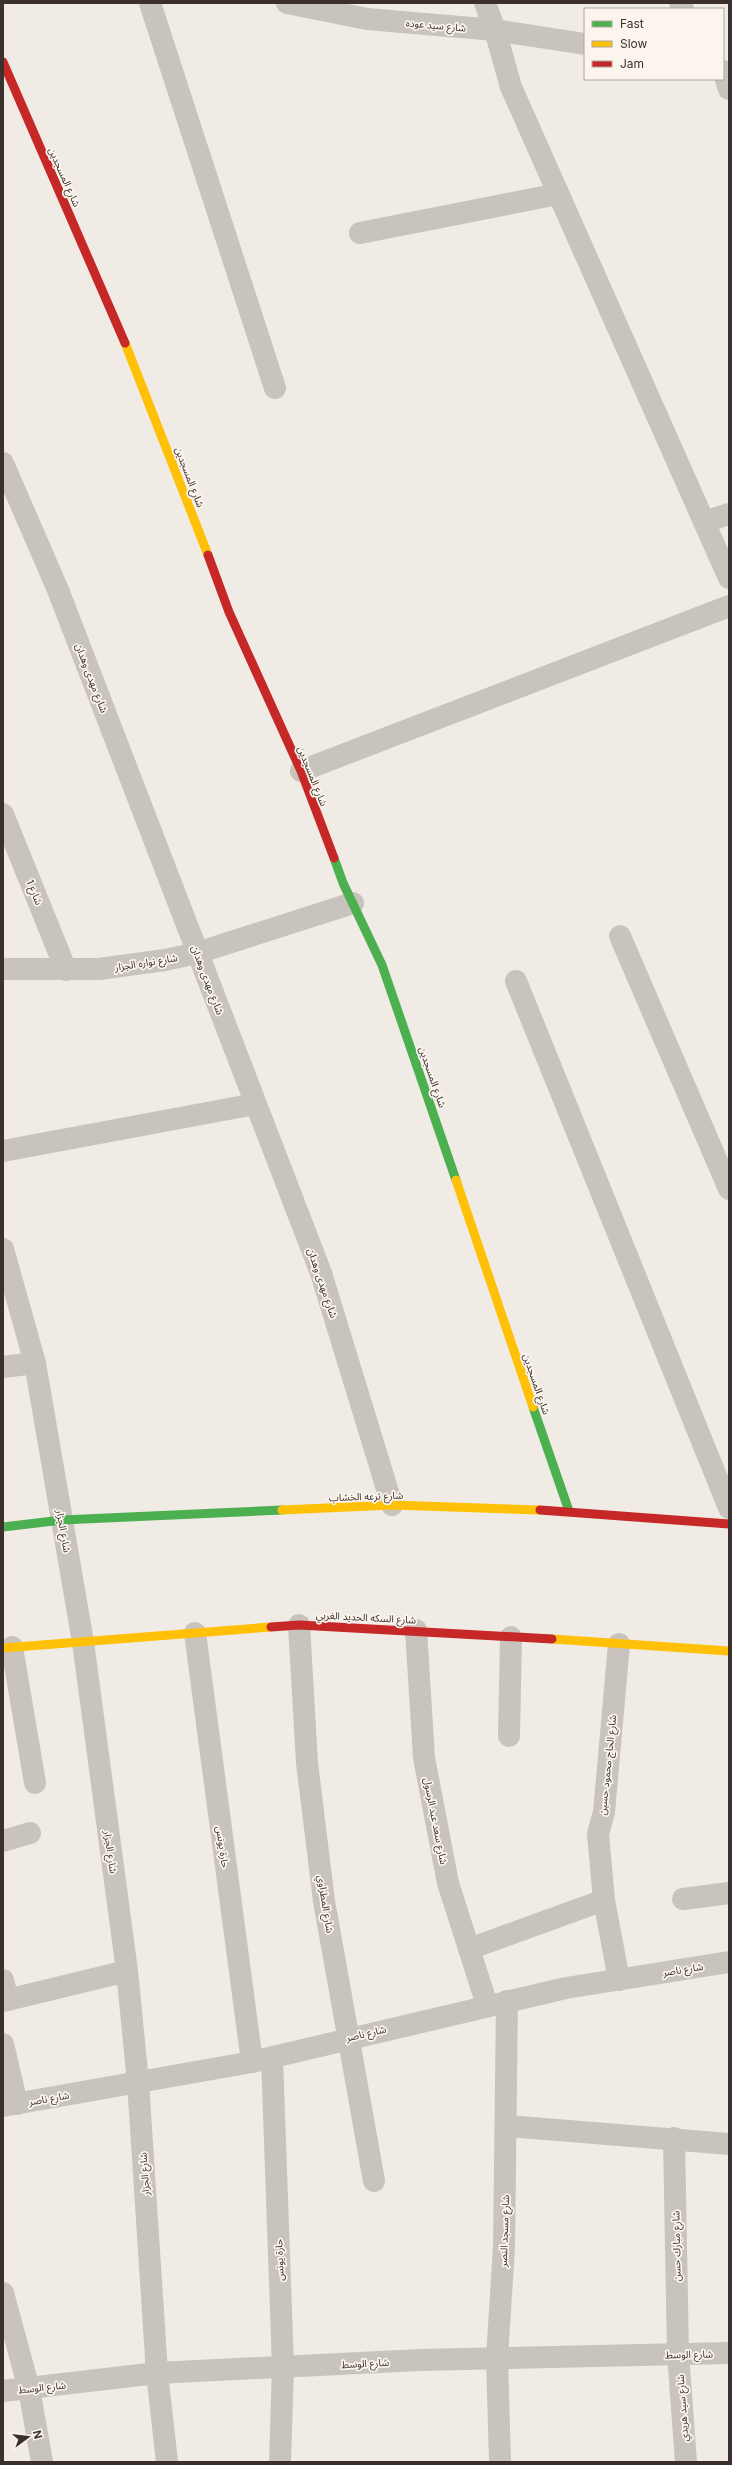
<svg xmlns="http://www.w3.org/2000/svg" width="732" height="2465" viewBox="0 0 732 2465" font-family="Inter,'Noto Sans Arabic',sans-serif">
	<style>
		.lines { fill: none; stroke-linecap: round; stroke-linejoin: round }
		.street { stroke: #c9c3be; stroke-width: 22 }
		.fast { stroke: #4caf50; stroke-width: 9 }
		.slow { stroke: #ffc107; stroke-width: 9 }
		.jam { stroke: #c62828; stroke-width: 9 }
		.labels { text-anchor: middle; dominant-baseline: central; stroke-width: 3.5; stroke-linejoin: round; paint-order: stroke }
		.street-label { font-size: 10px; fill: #3b302b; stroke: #fbf5ee }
	</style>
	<rect width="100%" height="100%" fill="#f0ebe5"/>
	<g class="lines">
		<!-- street -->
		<g class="street">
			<path d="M 150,3 L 275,388"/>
			<path d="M 287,3 L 367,19 L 495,30 L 585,44"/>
			<path d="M 485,3 L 495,30 L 511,87 L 729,578"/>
			<path d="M 680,3 L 683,9"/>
			<path d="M 723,71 L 729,89"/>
			<path d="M 360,233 L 558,194"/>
			<path d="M 3,463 L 58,590 L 321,1273 L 392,1505"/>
			<path d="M 704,522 L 729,514"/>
			<path d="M 301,771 L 729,606"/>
			<path d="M 3,814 L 66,970"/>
			<path d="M 620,936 L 729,1189"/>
			<path d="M 3,969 L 99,969 L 165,960 L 197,953 L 353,903"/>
			<path d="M 516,981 L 729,1508"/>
			<path d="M 3,1151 L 255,1104"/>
			<path d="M 3,1249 L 35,1363 L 62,1520 L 83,1642 L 127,1971 L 138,2082 L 157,2373 L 167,2462"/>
			<path d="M 3,1367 L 35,1363"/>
			<path d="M 299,1625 L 307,1763 L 324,1901 L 374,2181"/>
			<path d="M 416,1630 L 424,1758 L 448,1883 L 487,2005"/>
			<path d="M 195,1633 L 252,2062"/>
			<path d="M 619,1644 L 604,1812 L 598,1834 L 604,1900 L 619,1980"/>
			<path d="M 12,1647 L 35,1783"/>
			<path d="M 509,1736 L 511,1637"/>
			<path d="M 3,1841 L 30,1833"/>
			<path d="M 683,1899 L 729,1893"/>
			<path d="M 469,1949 L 604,1900"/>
			<path d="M 3,1980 L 8,2000"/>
			<path d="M 3,2001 L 127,1971"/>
			<path d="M 3,2044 L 17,2104"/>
			<path d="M 272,2057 L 283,2367 L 280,2462"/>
			<path d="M 3,2106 L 252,2062 L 566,1988 L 729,1962"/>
			<path d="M 507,2126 L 729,2144"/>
			<path d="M 674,2138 L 678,2354 L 686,2462"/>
			<path d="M 3,2293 L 29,2389 L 42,2462"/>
			<path d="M 3,2391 L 157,2373 L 420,2360 L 729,2353"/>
			<path d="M 500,2462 L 497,2358 L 504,2247 L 507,2001"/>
		</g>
		<!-- fast -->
		<g class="fast">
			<path d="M 334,858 L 343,883 L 382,965 L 456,1180"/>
			<path d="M 533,1407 L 569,1511"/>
			<path d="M 3,1527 L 62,1520 L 282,1510"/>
		</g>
		<!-- slow -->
		<g class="slow">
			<path d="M 125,343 L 208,555"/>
			<path d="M 456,1180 L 533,1407"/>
			<path d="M 282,1510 L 392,1505 L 540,1510"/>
			<path d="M 552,1639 L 729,1651"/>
			<path d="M 3,1648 L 271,1627"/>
		</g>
		<!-- jam -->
		<g class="jam">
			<path d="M 3,62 L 125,343"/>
			<path d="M 208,555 L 229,612 L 301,771 L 334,858"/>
			<path d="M 540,1510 L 729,1524"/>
			<path d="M 271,1627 L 299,1625 L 552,1639"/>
		</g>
	</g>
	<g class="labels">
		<!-- street labels -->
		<g class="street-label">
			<text transform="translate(436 25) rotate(5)">شارع سيد عوده</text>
			<text transform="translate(65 177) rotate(66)">شارع المسجدين</text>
			<text transform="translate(190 477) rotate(69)">شارع المسجدين</text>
			<text transform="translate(92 678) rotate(69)">شارع مهدى وهدان</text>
			<text transform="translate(313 776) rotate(68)">شارع المسجدين</text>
			<text transform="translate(35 892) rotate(68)">شارع 1</text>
			<text transform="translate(146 962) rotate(-9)">شارع نواره الجزار</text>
			<text transform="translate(208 980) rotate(69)">شارع مهدى وهدان</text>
			<text transform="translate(433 1077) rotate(71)">شارع المسجدين</text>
			<text transform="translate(323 1283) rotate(71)">شارع مهدى وهدان</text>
			<text transform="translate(537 1384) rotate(71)">شارع المسجدين</text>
			<text transform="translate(366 1496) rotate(-2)">شارع ترعه الخشاب</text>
			<text transform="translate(64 1531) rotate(80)">شارع الجزار</text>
			<text transform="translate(366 1617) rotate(3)">شارع السكه الحديد الغربي</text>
			<text transform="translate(607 1765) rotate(-84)">شارع الحاج محمود حسين</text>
			<text transform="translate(436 1821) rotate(79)">شارع سعد عبد الرسول</text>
			<text transform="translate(223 1847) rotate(82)">حارة يونس</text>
			<text transform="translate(111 1852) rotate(82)">شارع الجزار</text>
			<text transform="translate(326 1904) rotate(81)">شارع المطراوي</text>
			<text transform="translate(683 1969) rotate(-9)">شارع ناصر</text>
			<text transform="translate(366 2033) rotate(-13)">شارع ناصر</text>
			<text transform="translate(49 2098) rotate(-10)">شارع ناصر</text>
			<text transform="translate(144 2174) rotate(-94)">شارع الجزار</text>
			<text transform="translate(504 2231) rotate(-88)">شارع مسجد النصر</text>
			<text transform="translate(676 2246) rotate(-91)">شارع مبارك حسن</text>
			<text transform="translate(279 2260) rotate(-92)">حارة يونس</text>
			<text transform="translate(689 2354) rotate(-1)">شارع الوسط</text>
			<text transform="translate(365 2363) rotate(-3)">شارع الوسط</text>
			<text transform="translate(42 2387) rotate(-6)">شارع الوسط</text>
			<text transform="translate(682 2408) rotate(-94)">شارع سيد هريدي</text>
		</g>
	</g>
	<!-- border -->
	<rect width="732" height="2465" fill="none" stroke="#3b302b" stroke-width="8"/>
	<!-- legend -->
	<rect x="584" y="8" width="140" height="72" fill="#fbf5ee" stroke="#aea6a0"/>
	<rect x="592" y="21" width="20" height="6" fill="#4caf50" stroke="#aea6a0"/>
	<text x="620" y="28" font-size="12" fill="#3b302b">Fast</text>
	<rect x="592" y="41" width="20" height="6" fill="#ffc107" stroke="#aea6a0"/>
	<text x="620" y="48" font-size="12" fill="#3b302b">Slow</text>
	<rect x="592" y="61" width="20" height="6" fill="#c62828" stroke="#aea6a0"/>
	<text x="620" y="68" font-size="12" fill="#3b302b">Jam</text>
	<!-- north arrow -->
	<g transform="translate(28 2437) rotate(75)" stroke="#fbf5ee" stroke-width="3" paint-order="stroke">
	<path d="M0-3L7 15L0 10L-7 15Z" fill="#3b302b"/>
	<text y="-6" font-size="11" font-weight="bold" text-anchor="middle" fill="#3b302b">N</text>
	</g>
</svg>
